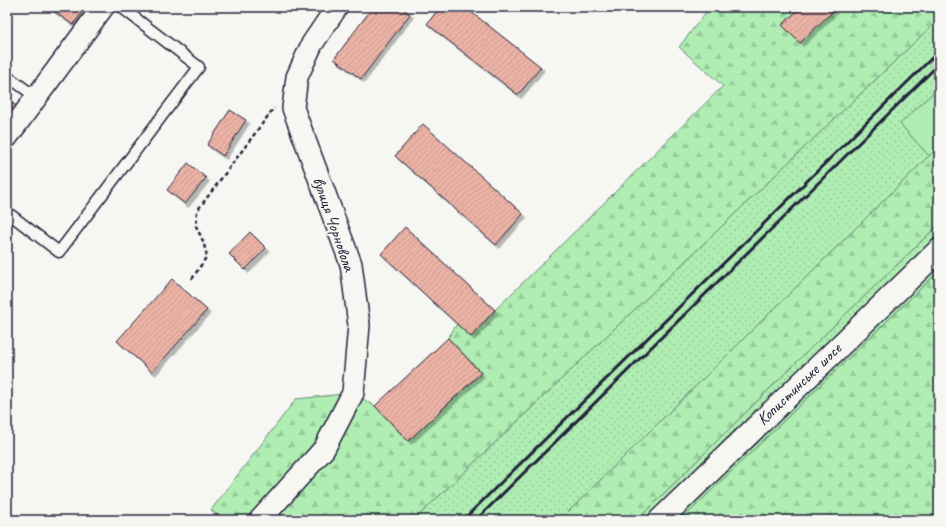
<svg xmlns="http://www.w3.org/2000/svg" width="946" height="527" viewBox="0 0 946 527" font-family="Caveat,sans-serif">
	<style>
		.grass { fill: url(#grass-dots); stroke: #688877 }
		.forest { fill: url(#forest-firs); stroke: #688877 }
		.garden { fill: #afedb3; stroke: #688877 }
		.building { fill: url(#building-hatch); stroke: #22223b; filter: url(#shadow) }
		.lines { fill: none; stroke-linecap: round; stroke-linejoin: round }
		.lane-casing { stroke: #22223b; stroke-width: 13 }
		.street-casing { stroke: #22223b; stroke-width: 24 }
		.secondary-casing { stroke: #22223b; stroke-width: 25 }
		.path { stroke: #22223b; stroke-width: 2.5; stroke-dasharray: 4 3; stroke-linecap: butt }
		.lane { stroke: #f6f6f2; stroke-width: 10 }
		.street { stroke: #f6f6f2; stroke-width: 21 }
		.secondary { stroke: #f6f6f2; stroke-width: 22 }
		.rail { stroke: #22223b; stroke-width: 3 }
		.labels { text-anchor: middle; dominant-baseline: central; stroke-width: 4; stroke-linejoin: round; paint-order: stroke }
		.street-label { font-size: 17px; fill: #22223b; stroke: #f6f6f2 }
	</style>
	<defs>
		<pattern id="grass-dots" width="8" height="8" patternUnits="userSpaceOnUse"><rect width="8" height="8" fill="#afedb3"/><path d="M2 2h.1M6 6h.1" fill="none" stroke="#96cb9b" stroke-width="1.8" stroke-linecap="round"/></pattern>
		<pattern id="forest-firs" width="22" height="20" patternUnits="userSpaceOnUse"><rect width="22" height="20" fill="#afedb3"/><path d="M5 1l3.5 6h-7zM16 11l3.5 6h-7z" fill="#96cb9b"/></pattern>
		<pattern id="building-hatch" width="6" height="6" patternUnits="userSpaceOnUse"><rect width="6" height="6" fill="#ebb2a5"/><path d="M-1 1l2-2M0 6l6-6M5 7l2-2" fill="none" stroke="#c9998f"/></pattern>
		<filter id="shadow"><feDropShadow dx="3.5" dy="3.5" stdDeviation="0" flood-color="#0004"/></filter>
	</defs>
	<rect width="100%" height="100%" fill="#f6f6f2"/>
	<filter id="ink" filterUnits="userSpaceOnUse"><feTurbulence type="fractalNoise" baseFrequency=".025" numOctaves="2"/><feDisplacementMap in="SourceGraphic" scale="8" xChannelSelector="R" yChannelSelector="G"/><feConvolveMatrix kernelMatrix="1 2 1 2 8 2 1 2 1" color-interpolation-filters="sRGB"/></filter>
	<g filter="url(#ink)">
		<!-- grass -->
		<g class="grass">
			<path d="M 939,19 L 939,87 L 900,124 L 929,156 L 560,520 L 414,520 Z"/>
			<path d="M 939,224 L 939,271 L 681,520 L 637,520 L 816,343 Z"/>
		</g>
		<!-- forest -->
		<g class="forest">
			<path d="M 710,7 L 939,7 L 939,19 L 414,520 L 223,520 L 211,510 L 296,399 L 353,393 L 375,406 L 408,441 L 481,373 L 448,338 L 457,324 L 471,337 L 495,310 L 723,86 L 679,47 Z"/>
			<path d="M 939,146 L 939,224 L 816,343 L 637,520 L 560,520 Z"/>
			<path d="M 939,271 L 939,520 L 681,520 Z"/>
		</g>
		<!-- garden -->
		<path class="garden" d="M 939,87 L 939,146 L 929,156 L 900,124 Z"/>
		<!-- building -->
		<g class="building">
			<path d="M 48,7 L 86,7 L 73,25 Z"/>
			<path d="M 373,7 L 401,7 L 410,14 L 361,79 L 334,59 Z"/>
			<path d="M 440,7 L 465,7 L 541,67 L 518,95 L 427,24 Z"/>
			<path d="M 801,7 L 831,7 L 834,10 L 800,43 L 782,25 Z"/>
			<path d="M 7,99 L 19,108 L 7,123 Z"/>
			<path d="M 230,110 L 246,120 L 223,156 L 207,145 Z"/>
			<path d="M 423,124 L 523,214 L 496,245 L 395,156 Z"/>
			<path d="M 188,163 L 206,178 L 185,204 L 167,190 Z"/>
			<path d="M 405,227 L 495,310 L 471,337 L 381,254 Z"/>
			<path d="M 250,232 L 266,248 L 245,270 L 229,254 Z"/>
			<path d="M 172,279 L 207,310 L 152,372 L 117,341 Z"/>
			<path d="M 448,338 L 481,373 L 408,441 L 375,406 Z"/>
		</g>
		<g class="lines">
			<!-- lane casing -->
			<g class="lane-casing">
				<g id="lane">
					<path d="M 7,76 L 36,97"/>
					<path d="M 7,212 L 59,252 L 199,67 L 121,7"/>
				</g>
			</g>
			<!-- street casing -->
			<g class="street-casing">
				<g id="street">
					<path d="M 7,137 L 103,7"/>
					<path d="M 260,520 L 324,449 L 353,393 L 359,325 L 351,264 L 293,108 L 297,77 L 312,44 L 337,7"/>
				</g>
			</g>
			<!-- secondary casing -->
			<g class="secondary-casing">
				<path id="secondary" d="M 660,520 L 939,250"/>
			</g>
			<!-- path -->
			<path class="path" d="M 192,279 L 207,256 L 203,241 L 196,226 L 197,211 L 274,108"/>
			<!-- lane -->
			<use href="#lane" class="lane"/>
			<!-- street -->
			<use href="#street" class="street"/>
			<!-- secondary -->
			<use href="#secondary" class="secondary"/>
			<!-- rail -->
			<g class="rail">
				<path d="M 463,520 L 939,51"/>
				<path d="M 476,520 L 939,64"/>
			</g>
		</g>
	</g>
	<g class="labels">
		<!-- street labels -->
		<g class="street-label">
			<text transform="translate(334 224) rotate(71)">вулиця Чорновола</text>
			<text transform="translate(799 384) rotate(-44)">Копистинське шосе</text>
		</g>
	</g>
	<!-- margin -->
	<rect width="946" height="527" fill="none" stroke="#f6f6f2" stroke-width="24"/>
	<rect x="12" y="12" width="922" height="503" fill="none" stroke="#22223b" stroke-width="1.5" filter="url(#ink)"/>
</svg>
